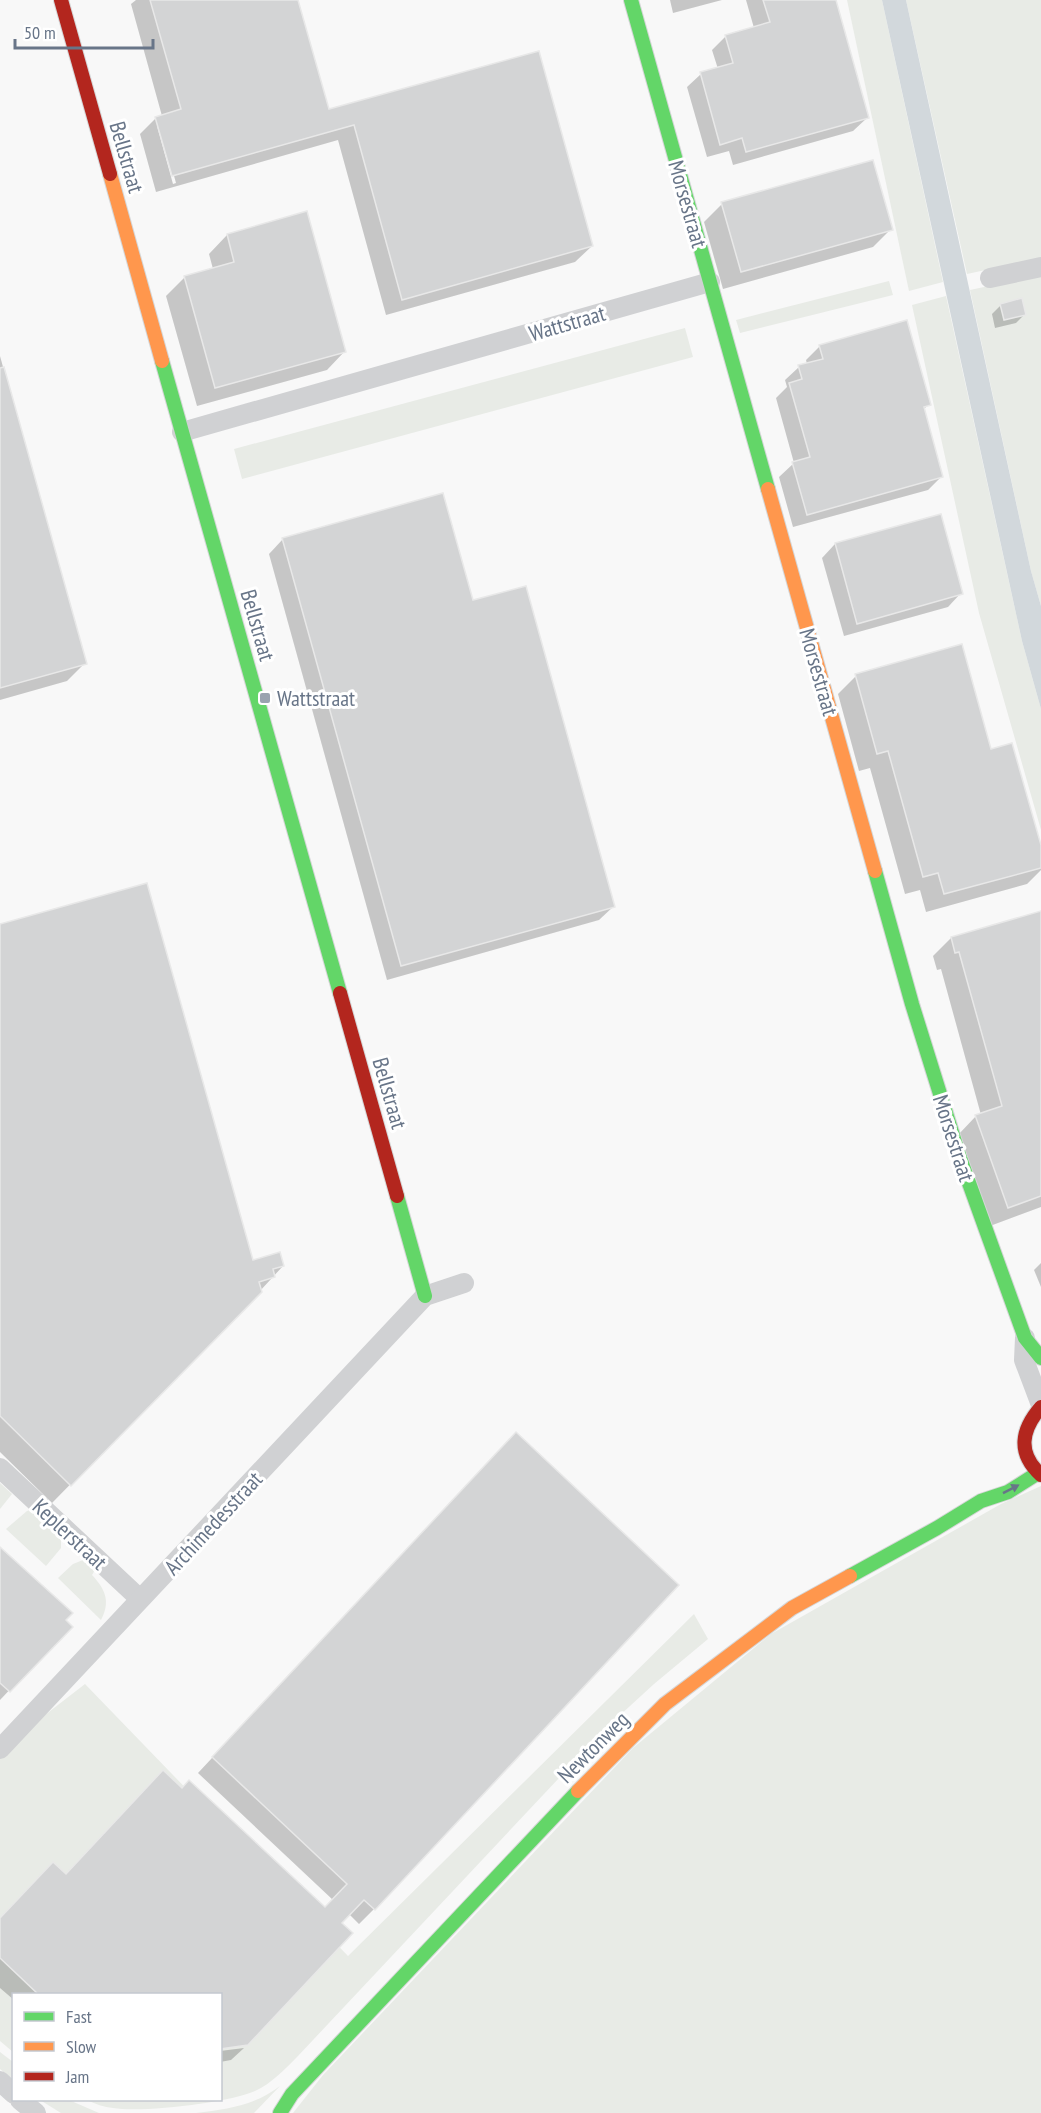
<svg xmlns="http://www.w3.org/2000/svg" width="1041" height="2113" viewBox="0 0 1041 2113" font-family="'PT Sans Narrow',sans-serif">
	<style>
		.green { fill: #e8ebe6 }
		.water { fill: #d2d8dc }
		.shadow { fill: #0003; fill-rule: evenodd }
		.building { fill: #d3d4d5; stroke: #e8e8e8; stroke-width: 1.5 }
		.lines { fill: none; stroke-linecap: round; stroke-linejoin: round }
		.fast-casing { stroke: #d5d6d7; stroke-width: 16 }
		.slow-casing { stroke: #d5d6d7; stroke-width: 16 }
		.jam-casing { stroke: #d5d6d7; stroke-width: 16 }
		.street { stroke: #d0d1d3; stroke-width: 20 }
		.fast { stroke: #63d668; stroke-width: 14 }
		.slow { stroke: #ff974d; stroke-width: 14 }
		.jam { stroke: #b3261e; stroke-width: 14 }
		.oneway { fill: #687588 }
		.poi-dot { fill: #9aa3af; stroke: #fff; stroke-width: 2 }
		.labels { text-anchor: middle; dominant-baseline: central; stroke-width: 6; stroke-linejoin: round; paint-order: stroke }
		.street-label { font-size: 22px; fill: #687588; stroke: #fff }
		.poi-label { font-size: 22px; fill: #687588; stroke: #fff; text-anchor: start }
	</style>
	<rect width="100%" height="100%" fill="#f8f8f8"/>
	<!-- green -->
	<g class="green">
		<path d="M 847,0 L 882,0 L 943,282 L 909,291 Z"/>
		<path d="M 906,0 L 1041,0 L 1041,258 L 967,274 Z"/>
		<path d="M 1041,275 L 1041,606 L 1031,571 L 970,290 Z"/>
		<path d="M 889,281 L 893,295 L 740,333 L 736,320 Z"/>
		<path d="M 946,296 L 1022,641 L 1041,709 L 1041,830 L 979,613 L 912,305 Z"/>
		<path d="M 685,328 L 693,357 L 242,479 L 234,449 Z"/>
		<path d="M 0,1483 L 12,1494 L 0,1509 Z"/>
		<path d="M 1041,1486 L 1041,2113 L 293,2113 L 323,2075 L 633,1748 L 771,1634 L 1001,1504 Z"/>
		<path d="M 30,1510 L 61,1540 L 61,1548 L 46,1566 L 6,1529 L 27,1511 Z"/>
		<path d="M 83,1560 L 95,1570 L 92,1575 C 105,1589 111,1601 101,1620 L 58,1578 L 73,1564 Z"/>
		<path d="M 694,1614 L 708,1639 L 654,1684 L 606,1728 L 298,2056 C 285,2069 271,2084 255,2091 C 229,2103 141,2113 113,2108 C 104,2107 95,2104 87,2100 L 220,2100 L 220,1994 L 14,1994 L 13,2052 L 0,2041 L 0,1759 L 23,1732 L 85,1684 L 348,1956 Z"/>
		<path d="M 0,2052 L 13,2062 L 13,2080 L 0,2069 Z"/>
		<path d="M 280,2086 L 254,2113 L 196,2113 C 227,2109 254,2106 280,2086 Z"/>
		<path d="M 40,2100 L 69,2100 L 99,2113 L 61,2113 Z"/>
	</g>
	<!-- water -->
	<path class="water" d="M 882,0 L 906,0 L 1031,571 L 1041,606 L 1041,709 L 1022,641 Z"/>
	<!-- shadow -->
	<g class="shadow">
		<path d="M 136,0 L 296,0 L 327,111 L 592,246 L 575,262 L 386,315 L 338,140 L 156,192 L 140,134 L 156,118 L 162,116 L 131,4 ZM 157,126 L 160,126 L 176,183 L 173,184 Z"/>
		<path d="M 670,0 L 722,0 L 673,13 Z"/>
		<path d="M 746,0 L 834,0 L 867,118 L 853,131 L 733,165 L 729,151 L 707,157 L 687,87 L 701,74 L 718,69 L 712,50 L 726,36 L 754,28 Z"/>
		<path d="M 722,204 L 891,229 L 873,247 L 723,289 L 704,222 Z"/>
		<path d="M 306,213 L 345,351 L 327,370 L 197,406 L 166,296 L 184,278 L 213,269 L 209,254 L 227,235 Z"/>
		<path d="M 1001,305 L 1025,314 L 1016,323 L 995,328 L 992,314 Z"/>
		<path d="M 820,346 L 929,404 L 923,410 L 942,476 L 928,490 L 793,527 L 779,477 L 794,463 L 776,398 L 787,387 L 785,380 L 799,367 L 807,364 L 806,360 Z"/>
		<path d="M 0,356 L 85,663 L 67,681 L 0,700 Z"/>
		<path d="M 939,515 L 961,593 L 948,607 L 844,636 L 822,558 L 835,544 Z"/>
		<path d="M 283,539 L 472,602 L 614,906 L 599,920 L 387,980 L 269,554 Z"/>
		<path d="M 856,676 L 990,751 L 1041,851 L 1041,870 L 1027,884 L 926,912 L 920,890 L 905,894 L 870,768 L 859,771 L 838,694 Z"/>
		<path d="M 1041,913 L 1041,1207 L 990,1226 L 958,1135 L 976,1116 L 981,1115 L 941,969 L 937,970 L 933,956 L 951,938 Z"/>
		<path d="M 0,926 L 252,1262 L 283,1266 L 260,1291 L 52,1503 L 0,1452 Z"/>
		<path d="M 1041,1263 L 1041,1287 L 1034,1270 Z"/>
		<path d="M 500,1449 L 374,1909 L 359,1924 L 349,1914 L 220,1994 L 14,1994 L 14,2000 L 0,1988 L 0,1919 L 66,1876 L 325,1909 L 333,1900 L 198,1773 Z"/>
		<path d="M 0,1548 L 37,1661 L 0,1700 Z"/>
		<path d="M 244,2048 L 231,2060 L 220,2062 L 220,2051 Z"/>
	</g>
	<!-- building -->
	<g class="building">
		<path d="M 150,0 L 298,0 L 329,109 L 539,51 L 593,246 L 402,300 L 354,125 L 172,176 L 155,117 L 181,109 Z"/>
		<path d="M 763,0 L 836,0 L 869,118 L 746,152 L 742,138 L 720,145 L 700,72 L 733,63 L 725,35 L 770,22 Z"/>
		<path d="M 873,160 L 893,230 L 741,272 L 721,202 Z"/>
		<path d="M 307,211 L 346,352 L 215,388 L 184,276 L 234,262 L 227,234 Z"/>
		<path d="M 1022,298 L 1026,315 L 1004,320 L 1000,304 Z"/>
		<path d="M 907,320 L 931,405 L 924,407 L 943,477 L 807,515 L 792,462 L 810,457 L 789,383 L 802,379 L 798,365 L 823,359 L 819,345 Z"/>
		<path d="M 4,367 L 87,664 L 0,688 L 0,368 Z"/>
		<path d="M 443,493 L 473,600 L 526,586 L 615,907 L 401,966 L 282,538 Z"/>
		<path d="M 941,514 L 963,594 L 857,624 L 835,543 Z"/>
		<path d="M 962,644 L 991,749 L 1012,743 L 1041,845 L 1041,868 L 944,894 L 938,873 L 923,877 L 888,751 L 877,754 L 855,674 Z"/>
		<path d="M 147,883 L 253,1260 L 280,1252 L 284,1266 L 273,1269 L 275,1277 L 259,1282 L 262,1292 L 71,1486 L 0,1416 L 0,924 Z"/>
		<path d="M 1041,911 L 1041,1196 L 1008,1208 L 975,1115 L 1002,1106 L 959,952 L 955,953 L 951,937 Z"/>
		<path d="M 516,1432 L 679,1585 L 375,1910 L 364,1900 L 342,1923 L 353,1933 L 248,2045 L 220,2049 L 220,1995 L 39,1995 L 0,1958 L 0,1918 L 53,1862 L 66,1874 L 163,1770 L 182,1788 L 189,1780 L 325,1907 L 347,1884 L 212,1757 Z"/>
		<path d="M 0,1547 L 73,1613 L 66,1620 L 73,1627 L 10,1692 L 0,1683 Z"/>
	</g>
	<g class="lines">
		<!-- fast casing -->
		<g class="fast-casing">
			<g id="fast">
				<path d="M 631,0 L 768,489"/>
				<path d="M 162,361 L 340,993"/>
				<path d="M 875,871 L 912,1004 L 960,1158 L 1025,1338 L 1041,1358"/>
				<path d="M 397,1196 L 425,1296"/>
				<path d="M 850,1576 L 937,1528 L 981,1501 L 1008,1492 L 1038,1473"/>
				<path d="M 280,2113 L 292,2094 L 578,1791"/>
			</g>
		</g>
		<!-- slow casing -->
		<g class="slow-casing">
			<g id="slow">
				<path d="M 110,174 L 162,361"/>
				<path d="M 768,489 L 875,871"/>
				<path d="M 578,1791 L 665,1704 L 792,1608 L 850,1576"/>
			</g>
		</g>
		<!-- jam casing -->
		<g class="jam-casing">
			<g id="jam">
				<path d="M 61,0 L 110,174"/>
				<path d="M 340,993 L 397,1196"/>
				<path d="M 1041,1407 C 1021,1430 1017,1453 1041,1475"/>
			</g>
		</g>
		<!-- street -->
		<g class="street">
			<path d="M 990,278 L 1041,267"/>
			<path d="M 182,432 L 710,282"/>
			<path d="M 1025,1338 L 1024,1360 L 1041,1405"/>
			<path d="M 0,1468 L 140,1599"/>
			<path d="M 0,1749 L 425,1296 L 464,1283"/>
			<path d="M 0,2081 L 14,2094"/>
			<path d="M 20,2100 L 36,2113"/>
		</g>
		<!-- fast -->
		<use href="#fast" class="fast"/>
		<!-- slow -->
		<use href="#slow" class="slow"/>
		<!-- jam -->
		<use href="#jam" class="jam"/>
	</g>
	<!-- one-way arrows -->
	<defs><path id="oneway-solid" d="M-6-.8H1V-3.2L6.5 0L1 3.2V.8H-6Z" transform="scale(1.5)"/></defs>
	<use class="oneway" href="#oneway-solid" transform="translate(1011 1489) rotate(-27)"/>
	<!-- markers -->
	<rect class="poi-dot" x="259" y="692" width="12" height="12" rx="3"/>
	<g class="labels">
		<!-- street labels -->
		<g class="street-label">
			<text transform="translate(127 157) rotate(74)">Bellstraat</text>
			<text transform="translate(688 204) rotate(74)">Morsestraat</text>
			<text transform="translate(567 323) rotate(-16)">Wattstraat</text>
			<text transform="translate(258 625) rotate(74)">Bellstraat</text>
			<text transform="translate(819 672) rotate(74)">Morsestraat</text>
			<text transform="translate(390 1093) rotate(74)">Bellstraat</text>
			<text transform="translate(954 1138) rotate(72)">Morsestraat</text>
			<text transform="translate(213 1523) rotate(-47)">Archimedesstraat</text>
			<text transform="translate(70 1534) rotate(43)">Keplerstraat</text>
			<text transform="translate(593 1747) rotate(-45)">Newtonweg</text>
		</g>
		<!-- poi labels -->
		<g class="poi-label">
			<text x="277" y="698">Wattstraat</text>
		</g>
	</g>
	<!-- legend -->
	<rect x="12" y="1993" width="210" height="108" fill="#ffffff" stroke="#c3c8cf" stroke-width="1.5"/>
	<rect x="24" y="2012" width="30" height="9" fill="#63d668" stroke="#c3c8cf" stroke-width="1.5"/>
	<text x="66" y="2023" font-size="18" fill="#687588">Fast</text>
	<rect x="24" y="2042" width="30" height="9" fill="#ff974d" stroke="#c3c8cf" stroke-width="1.5"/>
	<text x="66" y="2053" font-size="18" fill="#687588">Slow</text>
	<rect x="24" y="2072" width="30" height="9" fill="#b3261e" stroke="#c3c8cf" stroke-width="1.5"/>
	<text x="66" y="2083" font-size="18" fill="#687588">Jam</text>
	<!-- scale -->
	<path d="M15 39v9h138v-9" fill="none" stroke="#687588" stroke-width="3"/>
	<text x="24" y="39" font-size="18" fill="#687588" stroke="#ffffff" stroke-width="4.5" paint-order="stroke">50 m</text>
</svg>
